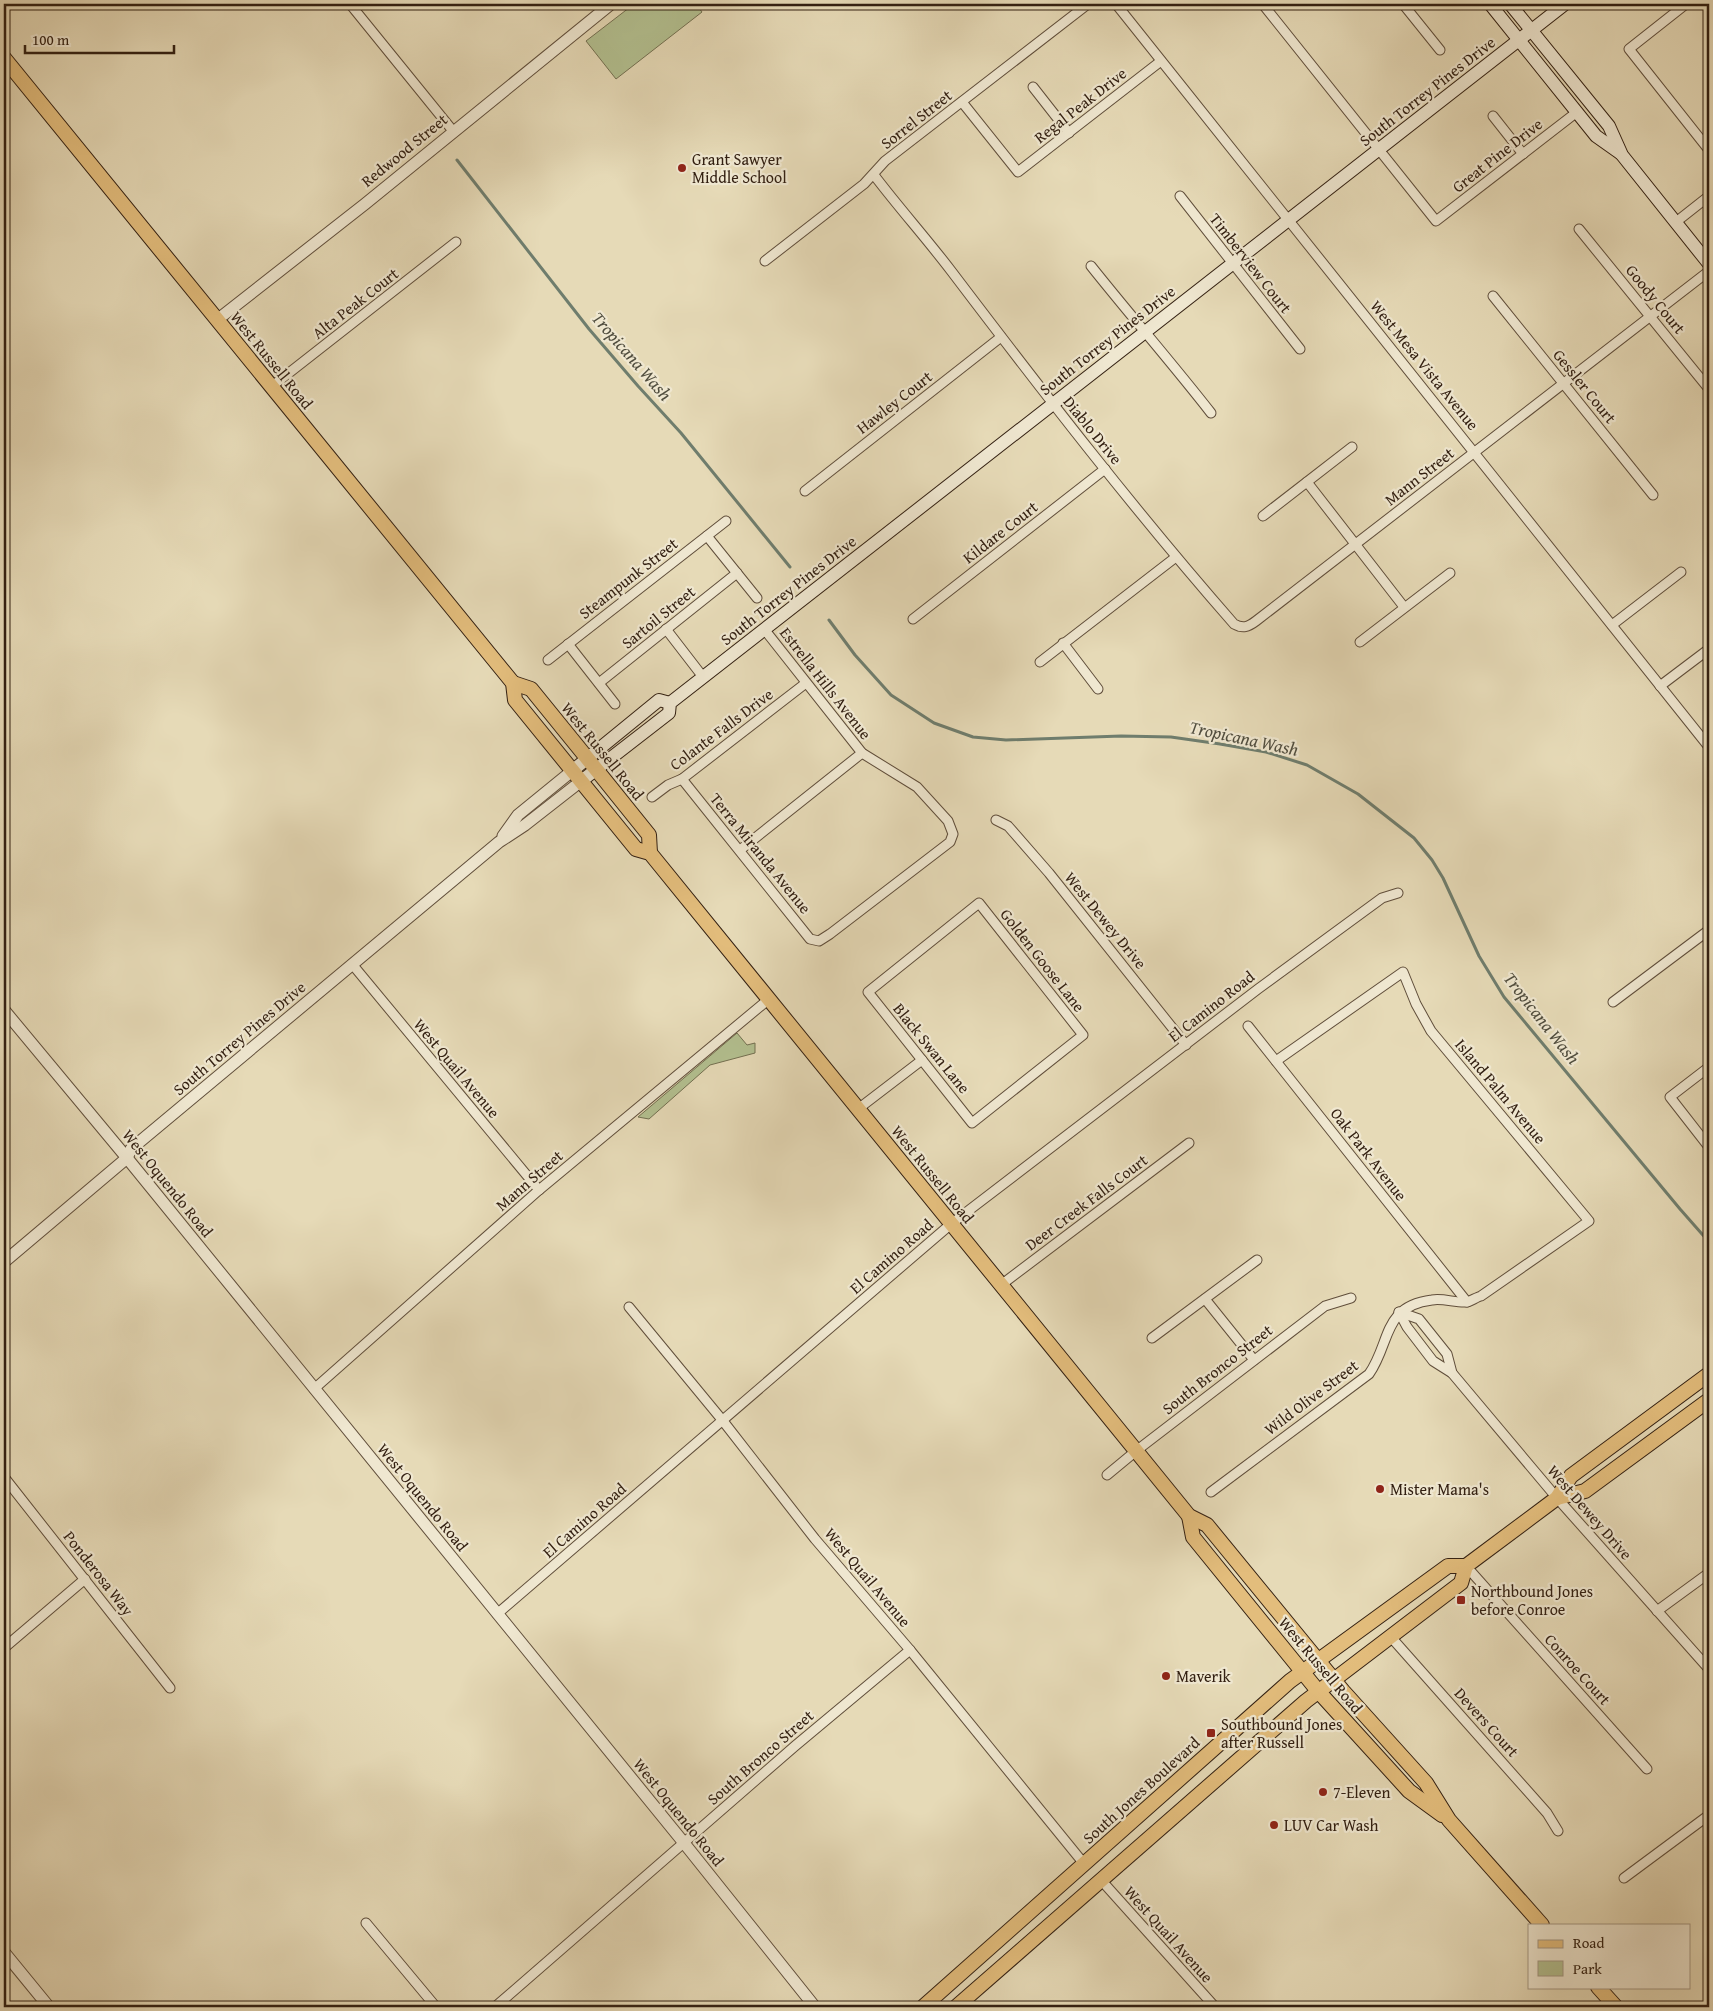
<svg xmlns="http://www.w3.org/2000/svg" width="1713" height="2011" viewBox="0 0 1713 2011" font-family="'Gentium Book Plus',serif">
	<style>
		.green { fill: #b3c090; stroke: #737051 }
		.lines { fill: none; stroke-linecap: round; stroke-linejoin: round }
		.stream { stroke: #6f7d6d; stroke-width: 3 }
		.minor-casing { stroke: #604e3b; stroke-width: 11 }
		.tertiary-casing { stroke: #604e3b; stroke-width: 13 }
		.secondary-casing { stroke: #332012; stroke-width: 14 }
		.primary-casing { stroke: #332012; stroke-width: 16 }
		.minor { stroke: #efe7d0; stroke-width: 9 }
		.tertiary { stroke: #efe7d0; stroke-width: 11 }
		.secondary { stroke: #efe7d0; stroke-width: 12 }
		.primary { stroke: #e3bd7c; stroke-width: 14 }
		.poi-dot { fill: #8f2418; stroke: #efe7d0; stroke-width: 2 }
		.labels { text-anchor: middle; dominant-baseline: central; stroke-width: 4.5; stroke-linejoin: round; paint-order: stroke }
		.street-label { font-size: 16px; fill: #332012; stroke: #efe7d0 }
		.poi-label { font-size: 16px; fill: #332012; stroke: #efe7d0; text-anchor: start }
		.water-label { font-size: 18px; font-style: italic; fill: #514e3f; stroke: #efe7d0 }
	</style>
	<rect width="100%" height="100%" fill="#e6dab7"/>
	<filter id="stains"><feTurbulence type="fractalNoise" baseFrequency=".004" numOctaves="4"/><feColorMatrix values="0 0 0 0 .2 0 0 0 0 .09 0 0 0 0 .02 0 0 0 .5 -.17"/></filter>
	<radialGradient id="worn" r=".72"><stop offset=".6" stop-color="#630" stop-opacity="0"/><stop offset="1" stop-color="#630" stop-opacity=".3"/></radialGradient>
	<!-- green -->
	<g class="green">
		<path d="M 634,4 L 696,4 L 702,12 L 616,79 L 586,41 Z"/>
		<path d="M 737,1033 L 747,1045 L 755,1043 L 755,1053 L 710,1065 L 649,1119 L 638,1117 Z"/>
	</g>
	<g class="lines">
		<!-- stream -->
		<g class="stream">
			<path d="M 457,160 L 589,329 L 638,386 L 681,433 L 790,567"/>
			<path d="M 829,620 L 855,655 L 891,695 L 934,723 L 973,737 L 1006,740 L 1121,736 L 1171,737 L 1220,744 L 1266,752 L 1307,765 L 1358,794 L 1414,838 L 1432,860 L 1443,878 L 1479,956 L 1504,997 L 1680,1209 L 1709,1242"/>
		</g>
		<!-- minor casing -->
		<g class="minor-casing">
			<g id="minor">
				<path d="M 350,4 L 453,131"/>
				<path d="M 1116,4 L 1709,747"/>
				<path d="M 1269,4 L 1265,7 L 1436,221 L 1577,112"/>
				<path d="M 1403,4 L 1440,50"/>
				<path d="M 1686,4 L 1629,49 L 1709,150"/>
				<path d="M 1033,87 L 1069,133"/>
				<path d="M 962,102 L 1018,172 L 1161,61"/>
				<path d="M 1493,116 L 1523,154"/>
				<path d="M 874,175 C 899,208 927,239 952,272 C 1043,392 1135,511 1234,624 C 1243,629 1248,627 1256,621 L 1709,271"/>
				<path d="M 1180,196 L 1300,349"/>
				<path d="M 1676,222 L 1709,196"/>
				<path d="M 1579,229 L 1709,389"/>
				<path d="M 765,261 L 864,184 L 885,161 L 1088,4"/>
				<path d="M 1091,266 C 1130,315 1172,363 1211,413"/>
				<path d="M 1493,296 L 1653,495"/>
				<path d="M 271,387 L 456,242"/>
				<path d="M 1307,482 L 1404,607"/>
				<path d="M 805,491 L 1001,337"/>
				<path d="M 1263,516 L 1352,447"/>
				<path d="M 707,536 L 757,598"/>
				<path d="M 913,619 L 1105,469"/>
				<path d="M 1612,625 L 1681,572"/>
				<path d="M 666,629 L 703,677"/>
				<path d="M 1360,642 L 1450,573"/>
				<path d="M 1063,643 L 1098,689"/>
				<path d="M 568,644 L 615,704"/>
				<path d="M 548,660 L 726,521"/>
				<path d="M 1040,662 L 1176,557"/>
				<path d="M 599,683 L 737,573"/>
				<path d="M 1660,686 L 1709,649"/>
				<path d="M 682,779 L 810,939 L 819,941 L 830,934 L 950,842 L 953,834 L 948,821 L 917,787 L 862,753 L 764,629"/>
				<path d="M 652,797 L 668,785 L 682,779 L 806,683"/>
				<path d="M 996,820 L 1008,826 L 1049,873 L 1186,1045"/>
				<path d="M 740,850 L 862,753"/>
				<path d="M 979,903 L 1083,1035 L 972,1123 L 868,992 Z"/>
				<path d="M 352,964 L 539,1190"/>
				<path d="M 1613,1002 L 1709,930"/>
				<path d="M 1248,1026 L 1467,1302"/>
				<path d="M 1709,1067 L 1670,1097 L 1709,1147"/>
				<path d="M 858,1109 L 922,1060"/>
				<path d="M 1001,1285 L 1189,1143"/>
				<path d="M 1205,1299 L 1254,1360"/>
				<path d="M 629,1307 L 723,1421 L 815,1539 L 910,1650 L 1085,1865"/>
				<path d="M 1399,1312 L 1407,1327 L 1433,1361 L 1452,1373 L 1557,1498 L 1709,1669"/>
				<path d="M 1399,1312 L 1419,1319 L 1447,1354 L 1452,1373"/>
				<path d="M 1152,1338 L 1257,1260"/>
				<path d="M 314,1389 L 539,1190 L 769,999"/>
				<path d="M 1107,1475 L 1136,1451 L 1325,1306 L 1351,1298"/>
				<path d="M 4,1477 L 170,1688"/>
				<path d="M 1211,1492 L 1369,1374 C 1391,1343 1382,1306 1432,1300 C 1443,1298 1456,1303 1467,1302 C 1471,1301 1477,1297 1481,1296 L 1589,1221 L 1431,1031 L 1416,1004 L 1403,972 L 1276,1061"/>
				<path d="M 1466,1566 L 1647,1769"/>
				<path d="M 1657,1611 L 1709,1573"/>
				<path d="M 497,1614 L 951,1224 L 1258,989 L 1382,898 L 1398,893"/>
				<path d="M 1390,1636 L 1547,1813 L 1558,1831"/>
				<path d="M 4,1648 L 85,1579"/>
				<path d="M 1624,1878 L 1709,1815"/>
				<path d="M 1101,1880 L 1215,2007"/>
				<path d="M 366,1923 L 436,2007"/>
				<path d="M 495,2007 L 795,1746 L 910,1650"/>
			</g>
		</g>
		<!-- tertiary casing -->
		<g class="tertiary-casing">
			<g id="tertiary">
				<path d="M 217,320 L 365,204 L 611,4"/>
				<path d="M 503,836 L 518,815 L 572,771"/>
				<path d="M 4,1010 L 127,1158 L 684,1843 L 815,2007"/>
				<path d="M 4,1262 L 127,1158 L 131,1149 L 499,842 L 525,825 L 580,782"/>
				<path d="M 4,1952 L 49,2007"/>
			</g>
		</g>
		<!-- secondary casing -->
		<g class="secondary-casing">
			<g id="secondary">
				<path d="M 1490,4 L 1596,136 L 1620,153"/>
				<path d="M 1510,4 L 1609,126 L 1622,155 L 1709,264"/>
				<path d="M 572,771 L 659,700 L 670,703"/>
				<path d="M 580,782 L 669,713 L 670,703 L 1565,4"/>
			</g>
		</g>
		<!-- primary casing -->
		<g class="primary-casing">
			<g id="primary">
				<path d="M 4,58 L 513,683 L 515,700 L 636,849 L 650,853 L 1189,1516 L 1207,1525 L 1343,1691 L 1426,1783 L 1449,1820 L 1542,1925"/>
				<path d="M 513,683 L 531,689 L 587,758 L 649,835 L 650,853"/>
				<path d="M 1557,1498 L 1585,1491 L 1709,1400"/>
				<path d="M 1189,1516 L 1193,1537 L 1318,1691 L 1409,1791 L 1442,1815"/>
				<path d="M 1598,1987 L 1616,2007"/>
				<path d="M 923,2007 L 1290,1681 L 1448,1566 L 1466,1566"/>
				<path d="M 956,2007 L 1306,1701 L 1461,1583 L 1466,1566 L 1557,1498 L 1571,1476 L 1709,1374"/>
			</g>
		</g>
		<!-- minor -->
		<use href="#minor" class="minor"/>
		<!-- tertiary -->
		<use href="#tertiary" class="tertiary"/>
		<!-- secondary -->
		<use href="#secondary" class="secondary"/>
		<!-- primary -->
		<use href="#primary" class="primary"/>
	</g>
	<!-- markers -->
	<g class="poi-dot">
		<circle cx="682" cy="168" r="5"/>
		<circle cx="1380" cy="1489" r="5"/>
		<rect x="1456" y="1595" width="10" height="10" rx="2.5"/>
		<circle cx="1166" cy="1676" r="5"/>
		<rect x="1206" y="1728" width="10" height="10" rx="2.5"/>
		<circle cx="1323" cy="1792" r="5"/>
		<circle cx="1274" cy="1825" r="5"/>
	</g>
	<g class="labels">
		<!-- street labels -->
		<g class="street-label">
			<text transform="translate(1427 91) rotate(-38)">South Torrey Pines Drive</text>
			<text transform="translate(1080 105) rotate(-38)">Regal Peak Drive</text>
			<text transform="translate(916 119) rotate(-38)">Sorrel Street</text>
			<text transform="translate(404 150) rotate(-39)">Redwood Street</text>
			<text transform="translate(1497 155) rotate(-38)">Great Pine Drive</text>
			<text transform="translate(1251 263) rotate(52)">Timberview Court</text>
			<text transform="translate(1656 299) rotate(51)">Goody Court</text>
			<text transform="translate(355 303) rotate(-38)">Alta Peak Court</text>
			<text transform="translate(1107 340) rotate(-38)">South Torrey Pines Drive</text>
			<text transform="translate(272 360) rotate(51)">West Russell Road</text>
			<text transform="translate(1425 365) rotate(51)">West Mesa Vista Avenue</text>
			<text transform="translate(1585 386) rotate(51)">Gessler Court</text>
			<text transform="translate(894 402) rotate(-38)">Hawley Court</text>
			<text transform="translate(1093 430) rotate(51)">Diablo Drive</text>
			<text transform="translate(1419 476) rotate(-38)">Mann Street</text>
			<text transform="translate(1000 532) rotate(-38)">Kildare Court</text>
			<text transform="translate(628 578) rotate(-38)">Steampunk Street</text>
			<text transform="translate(788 590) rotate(-38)">South Torrey Pines Drive</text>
			<text transform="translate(658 617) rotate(-39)">Sartoil Street</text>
			<text transform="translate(826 683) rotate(52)">Estrella Hills Avenue</text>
			<text transform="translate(721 729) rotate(-37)">Colante Falls Drive</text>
			<text transform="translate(603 751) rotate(51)">West Russell Road</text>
			<text transform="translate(761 853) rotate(51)">Terra Miranda Avenue</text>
			<text transform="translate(1106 920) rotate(51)">West Dewey Drive</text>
			<text transform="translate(1043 960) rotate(52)">Golden Goose Lane</text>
			<text transform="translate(1211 1006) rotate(-38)">El Camino Road</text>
			<text transform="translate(239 1038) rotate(-40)">South Torrey Pines Drive</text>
			<text transform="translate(932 1048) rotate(51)">Black Swan Lane</text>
			<text transform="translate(457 1068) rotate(50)">West Quail Avenue</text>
			<text transform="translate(1501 1091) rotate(50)">Island Palm Avenue</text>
			<text transform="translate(1369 1154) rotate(52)">Oak Park Avenue</text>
			<text transform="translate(933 1174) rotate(51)">West Russell Road</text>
			<text transform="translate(529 1180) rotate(-41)">Mann Street</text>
			<text transform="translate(168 1183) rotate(51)">West Oquendo Road</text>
			<text transform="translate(1086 1202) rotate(-37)">Deer Creek Falls Court</text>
			<text transform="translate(891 1256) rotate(-41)">El Camino Road</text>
			<text transform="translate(1217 1369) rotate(-38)">South Bronco Street</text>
			<text transform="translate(1311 1397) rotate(-37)">Wild Olive Street</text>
			<text transform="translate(423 1497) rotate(51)">West Oquendo Road</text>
			<text transform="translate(1590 1512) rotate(49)">West Dewey Drive</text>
			<text transform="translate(584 1520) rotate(-41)">El Camino Road</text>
			<text transform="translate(99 1573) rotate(52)">Ponderosa Way</text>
			<text transform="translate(868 1577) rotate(50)">West Quail Avenue</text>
			<text transform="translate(1321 1665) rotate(50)">West Russell Road</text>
			<text transform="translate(1578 1669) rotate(48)">Conroe Court</text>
			<text transform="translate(1487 1722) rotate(48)">Devers Court</text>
			<text transform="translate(760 1757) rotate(-41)">South Bronco Street</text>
			<text transform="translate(1141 1790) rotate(-42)">South Jones Boulevard</text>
			<text transform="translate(679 1812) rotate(51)">West Oquendo Road</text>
			<text transform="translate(1169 1934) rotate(48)">West Quail Avenue</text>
		</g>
		<!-- poi labels -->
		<g class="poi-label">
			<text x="692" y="159">Grant Sawyer<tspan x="692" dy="18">Middle School</tspan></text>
			<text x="1390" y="1489">Mister Mama's</text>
			<text x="1471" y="1591">Northbound Jones<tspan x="1471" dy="18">before Conroe</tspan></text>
			<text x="1176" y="1676">Maverik</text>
			<text x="1221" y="1724">Southbound Jones<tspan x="1221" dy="18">after Russell</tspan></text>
			<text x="1333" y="1792">7-Eleven</text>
			<text x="1284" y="1825">LUV Car Wash</text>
		</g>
		<!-- water labels -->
		<g class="water-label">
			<text transform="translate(632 356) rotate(49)">Tropicana Wash</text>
			<text transform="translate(1244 738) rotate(12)">Tropicana Wash</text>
			<text transform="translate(1542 1018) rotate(52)">Tropicana Wash</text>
		</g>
	</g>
	<!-- margin -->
	<rect width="1713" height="2011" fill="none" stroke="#e6dab7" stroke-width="20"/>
	<rect x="5" y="5" width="1703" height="2001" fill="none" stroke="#332012" stroke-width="2.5"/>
	<rect x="10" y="10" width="1693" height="1991" fill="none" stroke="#332012"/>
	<!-- legend -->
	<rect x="1528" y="1924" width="162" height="65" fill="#efe7d0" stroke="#a49784"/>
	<rect x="1538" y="1940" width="25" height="8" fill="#e3bd7c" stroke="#a49784"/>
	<text x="1573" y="1948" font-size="15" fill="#332012">Road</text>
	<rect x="1538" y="1961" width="25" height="15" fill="#b3c090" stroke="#a49784"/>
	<text x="1573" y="1974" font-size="15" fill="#332012">Park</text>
	<!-- scale -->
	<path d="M25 45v8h149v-8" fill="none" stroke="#332012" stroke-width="2.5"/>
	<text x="32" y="45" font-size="15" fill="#332012" stroke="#efe7d0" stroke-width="4" paint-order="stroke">100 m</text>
	<rect width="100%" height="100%" filter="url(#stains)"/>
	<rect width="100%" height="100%" fill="url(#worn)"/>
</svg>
